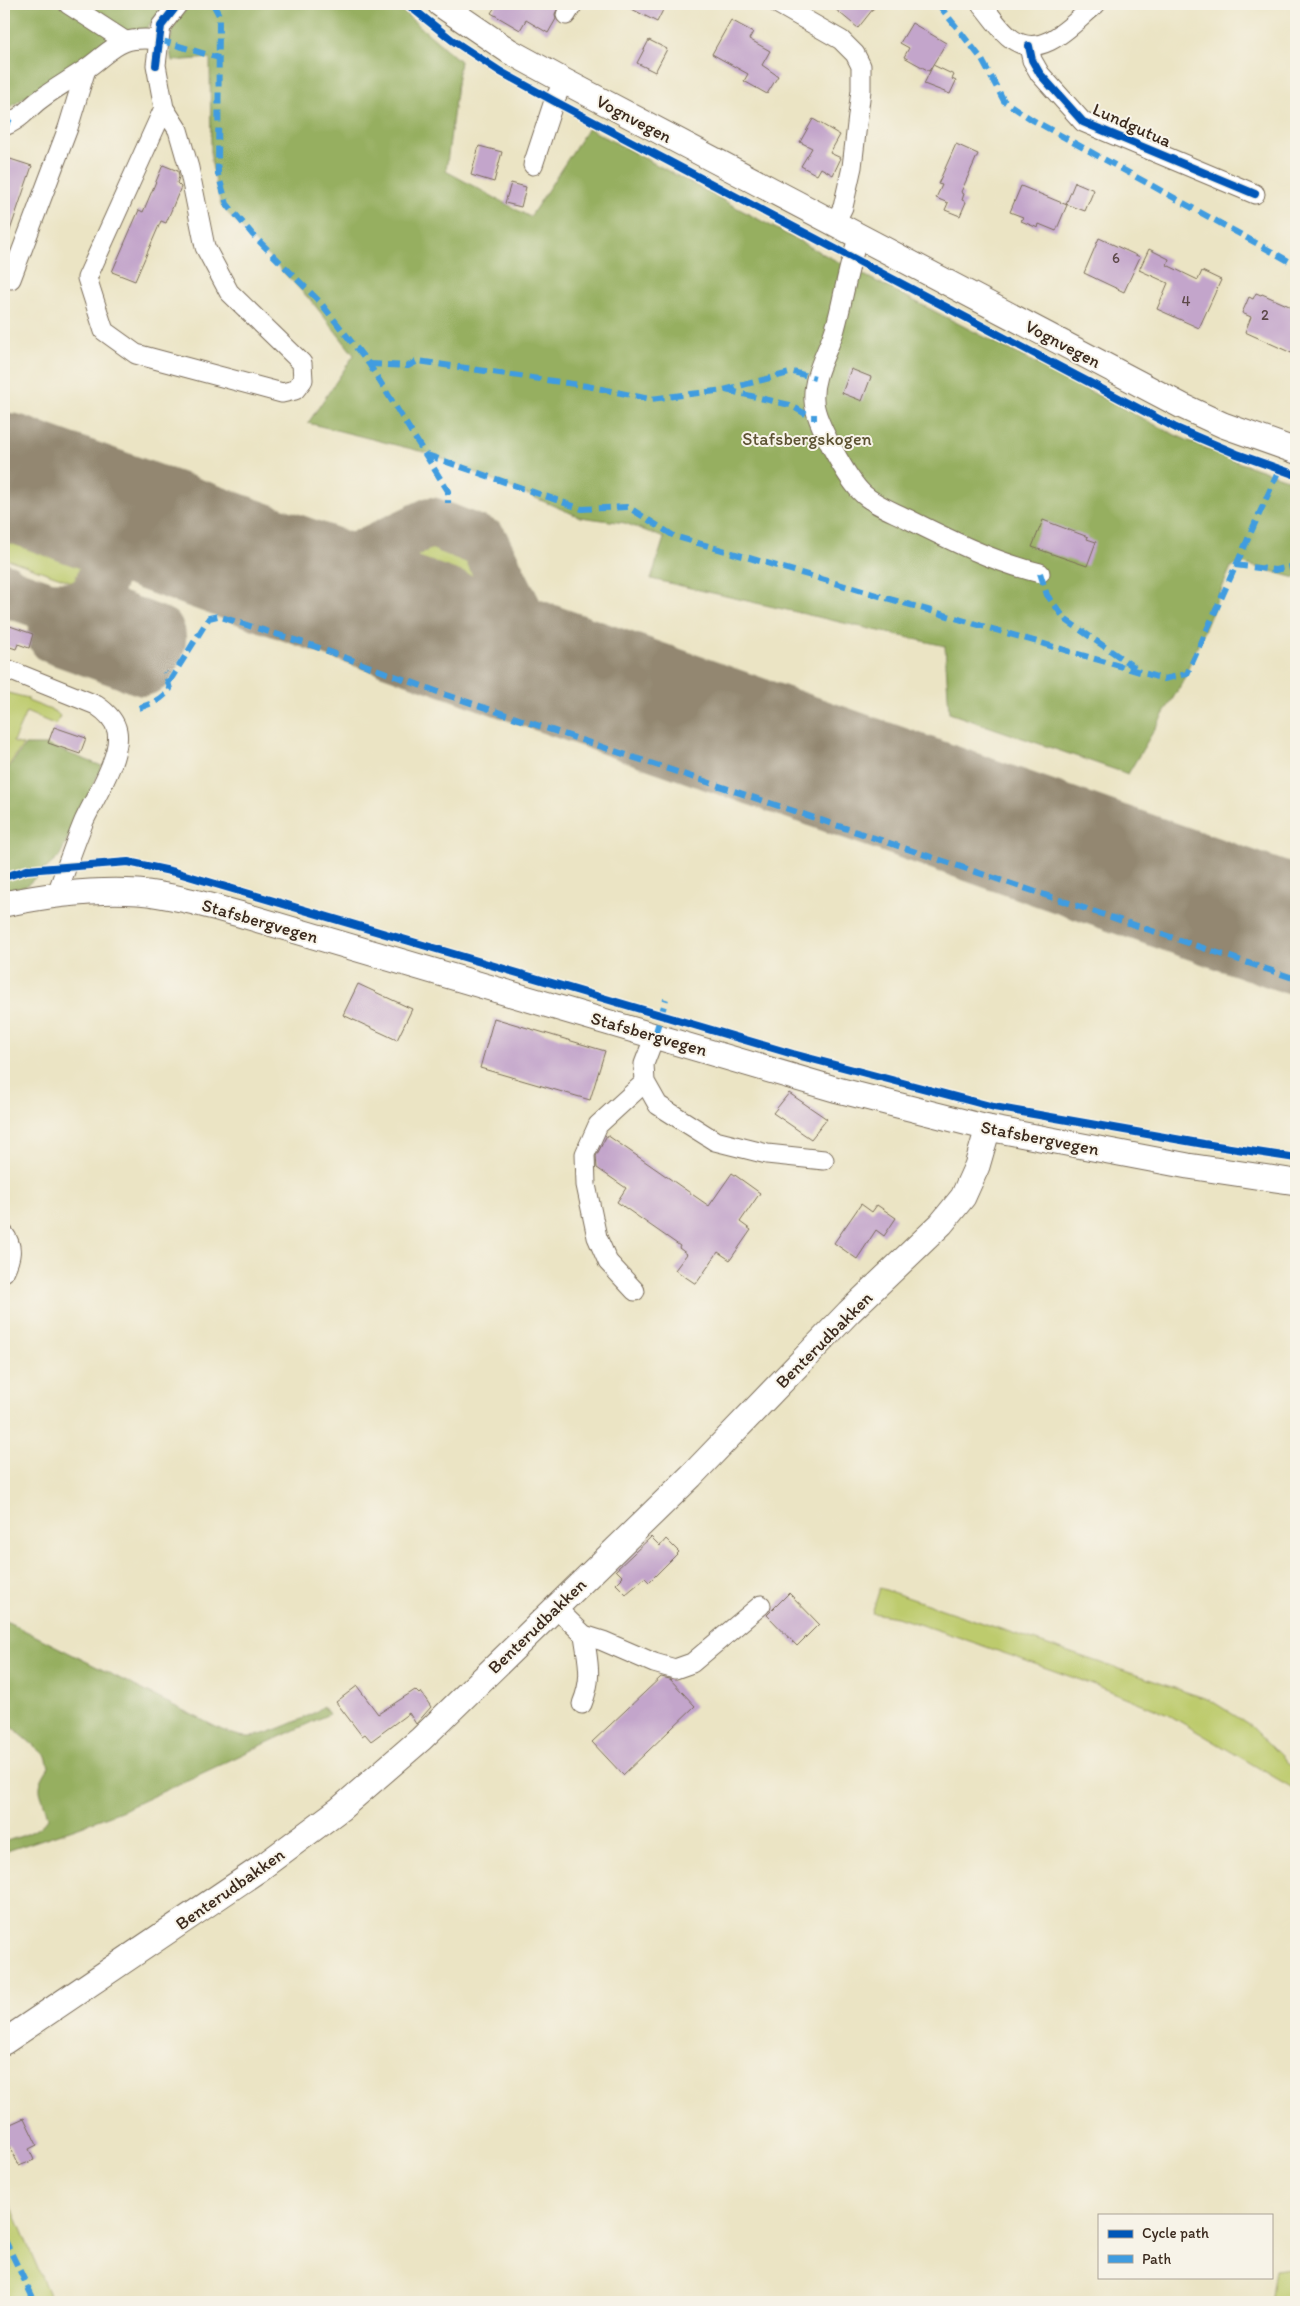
<svg xmlns="http://www.w3.org/2000/svg" width="1300" height="2306" viewBox="0 0 1300 2306" font-family="Itim,sans-serif">
	<style>
		.green { fill: #bdcb6d; stroke: #7c7a46 }
		.forest { fill: #96af60; stroke: #686c3f }
		.lines { fill: none; stroke-linecap: round; stroke-linejoin: round }
		.taxiway { stroke: #938771; stroke-width: 50 }
		.runway { stroke: #938771; stroke-width: 125 }
		.building { fill: #c3a5cb }
		.minor-casing { stroke: #796b58; stroke-width: 21 }
		.major-casing { stroke: #796b58; stroke-width: 27 }
		.minor { stroke: #fff; stroke-width: 19 }
		.major { stroke: #fff; stroke-width: 25 }
		.quiet { stroke: #3f9ce0; stroke-width: 6; stroke-dasharray: 12 6; stroke-linecap: butt }
		.cycleway-casing { stroke: #f7f3e8; stroke-width: 11 }
		.cycleway { stroke: #0057b8; stroke-width: 8 }
		.labels { text-anchor: middle; dominant-baseline: central; stroke-width: 4; stroke-linejoin: round; paint-order: stroke }
		.number-label { font-size: 15px; fill: #5d4949 }
		.street-label { font-size: 18px; fill: #3b2a1e; stroke: #f7f3e8 }
		.park-label { font-size: 18px; fill: #5c5232; stroke: #f7f3e8 }
	</style>
	<rect width="100%" height="100%" fill="#f7f3e8"/>
	<filter id="ink" filterUnits="userSpaceOnUse"><feTurbulence type="fractalNoise" baseFrequency=".02" numOctaves="2"/><feDisplacementMap in="SourceGraphic" scale="10" xChannelSelector="R" yChannelSelector="G"/><feConvolveMatrix kernelMatrix="1 2 1 2 8 2 1 2 1" color-interpolation-filters="sRGB"/></filter>
	<filter id="wash" filterUnits="userSpaceOnUse"><feTurbulence type="fractalNoise" baseFrequency=".0096" numOctaves="4" result="noise"/><feDisplacementMap in="SourceGraphic" scale="20" xChannelSelector="R" yChannelSelector="G"/><feGaussianBlur stdDeviation="1.12" result="paint"/><feColorMatrix in="noise" values="0 0 0 0 0 0 0 0 0 0 0 0 0 0 0 0 0 1.4 0 .05"/><feComposite in="paint" operator="in"/></filter>
	<g filter="url(#wash)">
		<rect width="100%" height="100%" fill="#ebe4c4"/>
		<!-- green -->
		<g class="green">
			<path d="M 4,491 L 99,525 L 78,584 L 4,558 Z"/>
			<path d="M 422,535 L 481,556 L 526,648 L 333,578 Z"/>
			<path d="M 4,692 L 28,698 L 28,701 L 56,712 L 60,716 L 56,725 L 26,712 L 13,742 L 23,745 L 4,772 Z"/>
			<path d="M 880,1588 L 1210,1700 L 1250,1725 L 1288,1763 L 1296,1768 L 1296,1790 L 1169,1715 L 1103,1688 L 958,1637 L 897,1617 L 872,1613 Z"/>
			<path d="M 4,2189 L 52,2302 L 4,2302 Z"/>
			<path d="M 1296,2267 L 1296,2302 L 1271,2302 L 1276,2270 Z"/>
		</g>
		<!-- forest -->
		<g class="forest">
			<path d="M 4,4 L 166,4 L 146,29 L 114,44 L 90,58 L 69,66 L 5,111 Z"/>
			<path d="M 191,4 L 394,4 L 460,61 L 446,171 L 530,217 L 588,128 L 829,257 L 1173,434 L 1232,460 L 1296,482 L 1296,578 L 1241,563 L 1231,567 L 1182,683 L 1128,774 L 949,713 L 945,646 L 651,579 L 664,538 L 625,523 L 580,517 L 432,454 L 308,423 L 354,355 L 313,303 L 221,206 L 211,160 L 210,58 L 172,61 C 166,37 175,21 191,4 Z"/>
			<path d="M 25,745 L 47,745 L 102,766 L 59,857 L 26,886 L 4,891 L 4,774 Z"/>
			<path d="M 4,1620 L 222,1730 C 230,1733 240,1737 248,1737 C 260,1738 316,1715 323,1706 L 329,1714 L 121,1811 L 76,1828 L 4,1852 L 4,1842 C 20,1836 38,1833 48,1818 C 43,1792 32,1792 49,1767 L 46,1756 L 4,1720 Z"/>
		</g>
		<g class="lines">
			<!-- taxiway -->
			<g class="taxiway">
				<path d="M 304,582 L 431,522 L 484,543 L 546,668"/>
				<path d="M 4,588 L 7,592 L 48,606 L 81,607 L 97,593 L 116,535 L 126,524 L 134,521"/>
				<path d="M 55,624 L 52,636 L 54,639 L 144,671 L 148,669 C 153,659 165,643 160,632 L 102,610 L 97,605 L 97,593"/>
			</g>
			<!-- runway -->
			<path class="runway" d="M 4,475 L 546,668 L 1296,931"/>
		</g>
		<g id="blocks">
			<!-- building -->
			<g class="building">
				<path d="M 497,4 L 560,4 L 555,14 L 556,19 L 548,33 L 526,20 L 520,30 L 491,13 Z"/>
				<path d="M 622,4 L 666,4 L 657,22 Z"/>
				<path d="M 829,4 L 877,4 L 858,28 Z"/>
				<path d="M 731,20 L 753,32 L 749,39 L 770,51 L 762,65 L 778,76 L 767,94 L 744,81 L 748,74 L 712,54 Z"/>
				<path d="M 912,23 L 946,43 L 929,71 L 904,57 L 909,48 L 900,43 Z"/>
				<path d="M 649,40 L 667,49 L 655,72 L 637,63 Z"/>
				<path d="M 933,65 L 954,75 L 952,79 L 956,81 L 950,94 L 924,84 Z"/>
				<path d="M 813,119 L 840,135 L 830,153 L 841,158 L 833,175 L 821,168 L 817,175 L 801,166 L 812,148 L 800,142 Z"/>
				<path d="M 956,144 L 978,154 L 961,192 L 964,194 L 962,200 L 966,202 L 960,216 L 945,210 L 948,203 L 936,198 L 942,185 L 938,184 Z"/>
				<path d="M 479,146 L 502,152 L 494,182 L 471,175 Z"/>
				<path d="M 4,157 L 32,166 L 6,242 L 4,242 Z"/>
				<path d="M 163,165 L 178,171 L 179,177 L 177,183 L 181,187 L 166,223 L 161,221 L 135,281 L 112,272 L 139,210 L 143,212 Z"/>
				<path d="M 1075,182 L 1094,190 L 1085,211 L 1066,204 Z"/>
				<path d="M 511,183 L 526,187 L 521,207 L 505,203 Z"/>
				<path d="M 1021,186 L 1067,205 L 1056,231 L 1039,224 L 1038,228 L 1021,221 L 1023,217 L 1010,212 Z"/>
				<path d="M 1099,238 L 1140,257 L 1124,292 L 1084,273 Z"/>
				<path d="M 1149,249 L 1169,259 L 1167,265 L 1198,280 L 1202,271 L 1221,280 L 1199,328 L 1157,309 L 1168,283 L 1139,270 Z"/>
				<path d="M 1256,293 L 1261,295 L 1262,294 L 1296,309 L 1296,355 L 1245,332 L 1251,317 L 1242,313 L 1249,297 L 1253,299 Z"/>
				<path d="M 851,369 L 871,377 L 862,401 L 842,393 Z"/>
				<path d="M 1043,520 L 1088,537 L 1087,539 L 1096,542 L 1087,566 L 1032,547 Z"/>
				<path d="M 4,624 L 33,634 L 29,648 L 18,644 L 16,649 L 4,645 Z"/>
				<path d="M 54,727 L 86,738 L 80,754 L 48,743 Z"/>
				<path d="M 358,984 L 412,1009 L 397,1040 L 343,1015 Z"/>
				<path d="M 494,1018 L 605,1051 L 590,1100 L 480,1068 Z"/>
				<path d="M 789,1093 L 827,1119 L 811,1139 L 773,1113 Z"/>
				<path d="M 607,1135 L 709,1206 L 732,1173 L 760,1193 L 740,1222 L 751,1230 L 730,1260 L 718,1252 L 696,1284 L 675,1270 L 687,1254 L 679,1248 L 680,1246 L 617,1202 L 626,1188 L 597,1168 L 596,1156 Z"/>
				<path d="M 861,1204 L 872,1212 L 877,1205 L 896,1218 L 884,1236 L 876,1230 L 857,1259 L 834,1243 Z"/>
				<path d="M 651,1537 L 660,1546 L 666,1539 L 679,1552 L 649,1582 L 645,1578 L 626,1594 L 616,1584 L 623,1577 L 616,1570 Z"/>
				<path d="M 789,1593 L 819,1624 L 797,1646 L 767,1615 Z"/>
				<path d="M 661,1677 L 670,1679 L 695,1706 L 623,1775 L 592,1742 Z"/>
				<path d="M 357,1686 L 378,1714 L 415,1690 L 419,1694 L 421,1692 L 431,1707 L 416,1724 L 409,1713 L 371,1741 L 365,1734 L 362,1736 L 336,1702 Z"/>
				<path d="M 24,2118 L 37,2145 L 29,2149 L 34,2160 L 19,2166 L 9,2144 L 4,2147 L 4,2127 Z"/>
			</g>
		</g>
	</g>
	<g filter="url(#ink)">
		<use href="#blocks" fill-opacity="0" stroke="#796b58" stroke-width="1"/>
		<g class="lines">
			<!-- minor casing -->
			<g class="minor-casing">
				<g id="minor">
					<path d="M 68,4 L 125,41"/>
					<path d="M 778,4 L 841,40 L 855,54 L 861,66 L 861,90 L 852,167 L 843,207 L 834,225"/>
					<path d="M 981,4 C 991,15 1000,31 1012,39 C 1043,61 1074,22 1096,4"/>
					<path d="M 566,15 L 573,4"/>
					<path d="M 1029,46 L 1032,60 L 1040,74 L 1083,122 L 1255,194"/>
					<path d="M 164,108 L 178,130 L 189,168 L 205,247 L 229,292 L 302,363 L 303,380 L 295,390 L 282,393 L 136,354 L 104,331 L 87,278 L 164,108 L 156,65 L 159,40 L 161,26 L 178,4"/>
					<path d="M 4,126 C 17,122 27,110 38,101 C 52,90 68,81 83,71 C 114,50 116,35 159,40"/>
					<path d="M 533,165 L 554,101 L 564,81"/>
					<path d="M 859,237 C 847,267 844,298 835,329 C 827,354 812,375 814,401 C 815,422 848,480 863,494 C 876,506 895,512 910,520 C 952,541 994,562 1040,573"/>
					<path d="M 4,277 L 11,279 L 68,128 L 86,69"/>
					<path d="M 4,668 L 96,705 C 105,711 115,720 117,731 C 122,756 94,799 84,821 C 74,845 66,869 57,893"/>
					<path d="M 655,1035 L 644,1064 L 645,1082 L 658,1105 L 715,1141 L 767,1154 L 824,1160"/>
					<path d="M 4,1234 C 14,1247 11,1258 4,1272"/>
					<path d="M 635,1291 L 608,1262 L 597,1237 L 586,1185 L 585,1154 L 598,1125 L 645,1082"/>
					<path d="M 555,1607 L 584,1635 L 603,1641 L 654,1663 L 675,1669 L 692,1663 L 761,1605"/>
					<path d="M 582,1704 C 593,1677 588,1663 584,1635"/>
				</g>
			</g>
			<!-- major casing -->
			<g class="major-casing">
				<g id="major">
					<path d="M 440,4 L 509,51 L 564,81 L 1182,406 L 1223,425 L 1296,451"/>
					<path d="M 4,904 C 48,895 92,889 138,892 C 172,895 206,905 239,914 L 838,1090 L 988,1128 L 1188,1166 L 1296,1182"/>
					<path d="M 4,2042 L 258,1870 L 340,1809 L 421,1739 L 691,1476 L 849,1312 L 941,1224 L 963,1197 L 977,1166 L 988,1128"/>
				</g>
			</g>
			<!-- minor -->
			<use href="#minor" class="minor"/>
			<!-- major -->
			<use href="#major" class="major"/>
			<!-- quiet -->
			<g class="quiet">
				<path d="M 213,4 L 219,15 L 218,174 L 227,204 L 253,235 L 320,302 L 369,364 L 448,491 L 448,503"/>
				<path d="M 938,4 L 981,58 L 1004,101 L 1031,119 L 1296,265"/>
				<path d="M 159,40 L 219,58"/>
				<path d="M 4,119 L 11,123"/>
				<path d="M 369,364 L 408,366 L 418,361 L 587,386 L 650,399 L 724,390 L 793,372 L 815,378"/>
				<path d="M 726,390 L 790,405 L 811,417 L 817,417"/>
				<path d="M 427,455 L 582,509 L 628,507 L 674,536 L 1164,679 L 1187,674 L 1279,470"/>
				<path d="M 1235,565 L 1275,570 L 1296,566"/>
				<path d="M 1040,573 L 1047,595 L 1066,620 L 1137,669"/>
				<path d="M 169,682 L 209,618 L 218,616 L 311,645 L 441,693 L 1296,979"/>
				<path d="M 139,708 C 152,703 161,701 170,689 L 165,672"/>
				<path d="M 655,1035 L 666,999"/>
				<path d="M 4,2238 L 35,2302"/>
			</g>
			<!-- cycleway casing -->
			<g class="cycleway-casing">
				<g id="cycleway">
					<path d="M 407,4 L 452,40 L 501,72 L 554,101 L 1176,428 L 1237,454 L 1296,475"/>
					<path d="M 1029,46 L 1032,60 L 1040,74 L 1083,122 L 1255,194"/>
					<path d="M 156,65 L 161,26 L 178,4"/>
					<path d="M 4,877 L 27,870 L 128,862 L 175,872 L 793,1054 L 994,1107 L 1204,1144 L 1296,1158"/>
				</g>
			</g>
			<!-- cycleway -->
			<use href="#cycleway" class="cycleway"/>
		</g>
	</g>
	<g class="labels">
		<!-- number labels -->
		<g class="number-label">
			<text x="1116" y="258">6</text>
			<text x="1186" y="301">4</text>
			<text x="1265" y="315">2</text>
		</g>
		<!-- street labels -->
		<g class="street-label">
			<text transform="translate(634 119) rotate(28)">Vognvegen</text>
			<text transform="translate(1132 125) rotate(24)">Lundgutua</text>
			<text transform="translate(1063 344) rotate(28)">Vognvegen</text>
			<text transform="translate(260 921) rotate(16)">Stafsbergvegen</text>
			<text transform="translate(649 1034) rotate(16)">Stafsbergvegen</text>
			<text transform="translate(1040 1138) rotate(11)">Stafsbergvegen</text>
			<text transform="translate(824 1340) rotate(-45)">Benterudbakken</text>
			<text transform="translate(537 1626) rotate(-44)">Benterudbakken</text>
			<text transform="translate(230 1889) rotate(-35)">Benterudbakken</text>
		</g>
		<!-- park labels -->
		<g class="park-label">
			<text x="807" y="439">Stafsbergskogen</text>
		</g>
	</g>
	<!-- margin -->
	<rect width="1300" height="2306" fill="none" stroke="#f7f3e8" stroke-width="20"/>
	<!-- legend -->
	<rect x="1098" y="2214" width="175" height="65" fill="#f7f3e8" stroke="#aca397"/>
	<rect x="1108" y="2230" width="25" height="8" fill="#0057b8" stroke="#aca397"/>
	<text x="1142" y="2238" font-size="15" fill="#3b2a1e">Cycle path</text>
	<rect x="1108" y="2255" width="25" height="8" fill="#3f9ce0" stroke="#aca397"/>
	<text x="1142" y="2264" font-size="15" fill="#3b2a1e">Path</text>
</svg>
